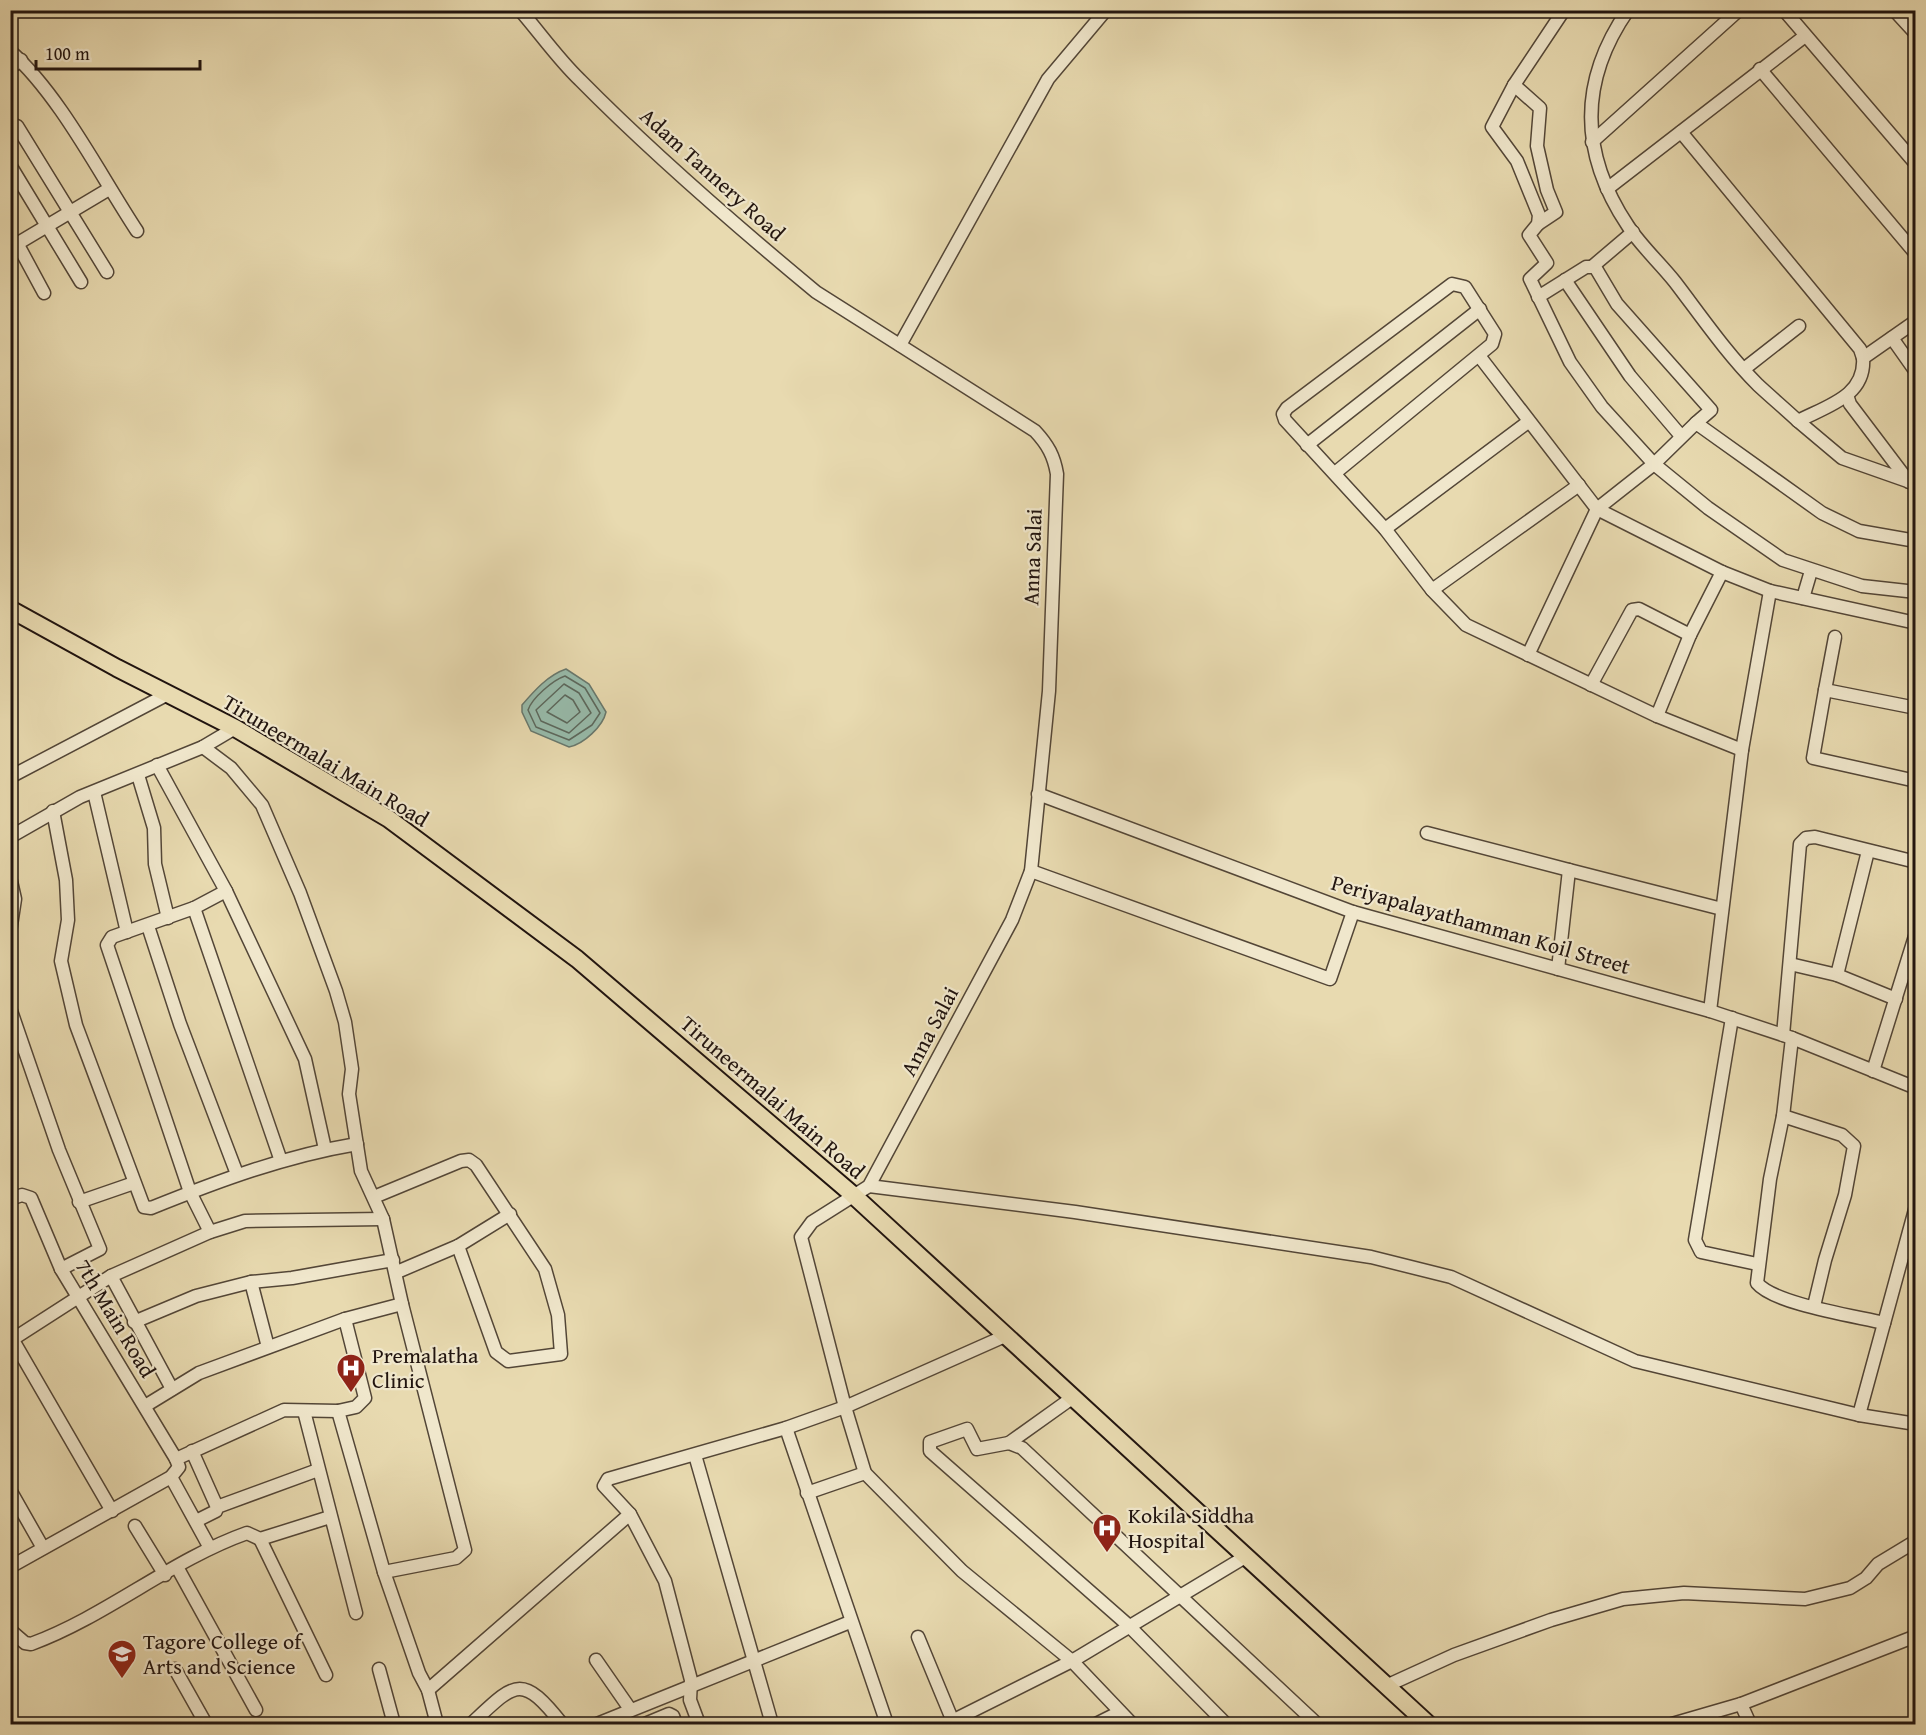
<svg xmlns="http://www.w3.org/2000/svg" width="1926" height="1735" viewBox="0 0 1926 1735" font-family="'Gentium Book Plus',serif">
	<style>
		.water { fill: #97bbab; stroke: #68786d; stroke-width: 1.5 }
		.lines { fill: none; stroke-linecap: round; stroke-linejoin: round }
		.shore { stroke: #5c685d; stroke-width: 1.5 }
		.minor-casing { stroke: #534637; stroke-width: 15 }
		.major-casing { stroke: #21140f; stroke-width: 20 }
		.minor { stroke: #f0e7cc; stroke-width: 12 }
		.major { stroke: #e8dab0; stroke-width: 16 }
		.labels { text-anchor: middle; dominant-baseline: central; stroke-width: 4.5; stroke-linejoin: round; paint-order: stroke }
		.street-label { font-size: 22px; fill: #21140f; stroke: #f0e7cc }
		.poi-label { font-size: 22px; fill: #21140f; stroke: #f0e7cc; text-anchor: start }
	</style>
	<rect width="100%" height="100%" fill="#e8dab0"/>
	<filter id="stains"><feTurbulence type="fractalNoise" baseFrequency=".00333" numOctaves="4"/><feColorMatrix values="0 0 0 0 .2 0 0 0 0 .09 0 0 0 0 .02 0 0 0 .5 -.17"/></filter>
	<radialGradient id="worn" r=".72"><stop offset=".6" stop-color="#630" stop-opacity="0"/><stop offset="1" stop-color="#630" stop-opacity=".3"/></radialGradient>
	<!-- water -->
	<path class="water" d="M 566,669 L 589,684 L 606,712 C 603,726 584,744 569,747 L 531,731 L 522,712 L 522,705 C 534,691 548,675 566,669 Z"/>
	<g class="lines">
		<!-- shore -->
		<g class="shore">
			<path d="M 565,676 L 585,688 L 600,713 L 592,725 L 569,740 L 536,727 L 528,710 C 532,698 553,680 565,676 Z"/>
			<path d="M 564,684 L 579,693 L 591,713 L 569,733 L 541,721 L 536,710 Z"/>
			<path d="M 565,695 L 573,700 L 580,712 L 567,723 L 547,712 Z"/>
		</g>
		<!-- minor casing -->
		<g class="minor-casing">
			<g id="minor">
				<path d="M 520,10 C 540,33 558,59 580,80 C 654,155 734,224 816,292 L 1035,431 C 1048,445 1054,456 1057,474 L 1049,691 L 1031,871 L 1012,920 L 869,1186 L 812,1222 L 801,1237 L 845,1407 L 865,1473"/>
				<path d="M 1564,10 L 1514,85 L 1492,127 L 1517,161 L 1539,215 L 1538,224 L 1529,235 L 1547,263 L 1530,279 L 1570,362 L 1602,407 L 1654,464 L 1708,508 L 1783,560 L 1862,586 L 1916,592"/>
				<path d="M 1628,10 C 1578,82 1580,154 1628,226 C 1641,246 1660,263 1675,282 C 1701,316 1727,354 1758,385 C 1771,397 1785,409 1798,421 C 1827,406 1866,396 1863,358 L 1916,321"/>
				<path d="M 1784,10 L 1916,164"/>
				<path d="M 1894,10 L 1916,34"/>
				<path d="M 10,51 C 60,95 100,175 137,231"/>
				<path d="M 10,68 L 21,60"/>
				<path d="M 1760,69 L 1916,254"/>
				<path d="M 1514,85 L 1540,108 L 1537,146 L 1547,190 L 1556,212 L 1538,224"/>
				<path d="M 17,126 L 107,272"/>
				<path d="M 1681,132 L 1860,349 L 1863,358"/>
				<path d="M 1592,142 L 1739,10"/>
				<path d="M 10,165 L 81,282"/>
				<path d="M 1607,189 L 1805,36"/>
				<path d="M 17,243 L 44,293"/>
				<path d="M 10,248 L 109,189"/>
				<path d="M 1593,266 L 1633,232"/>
				<path d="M 1565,280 L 1630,376 L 1681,436"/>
				<path d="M 1538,297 L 1586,267 L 1595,267 L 1617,304 L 1711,410 L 1696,423"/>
				<path d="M 1892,338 L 1916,372"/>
				<path d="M 900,345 L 1048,79 L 1106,10"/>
				<path d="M 1480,357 L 1597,509 L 1722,572 L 1770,591 L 1916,623"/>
				<path d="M 1744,369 L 1799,326"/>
				<path d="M 1847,395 L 1850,404 L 1909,482"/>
				<path d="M 1798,421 L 1842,458 L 1916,484"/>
				<path d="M 1307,445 L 1480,309"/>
				<path d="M 1335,473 L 1492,344 L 1495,334 L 1465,287 L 1452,284 L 1287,408 L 1283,414 L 1285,420 L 1385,529 L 1432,590 L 1466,625 L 1657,716 L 1742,750"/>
				<path d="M 1385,529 L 1528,422"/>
				<path d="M 1432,590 L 1579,485"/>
				<path d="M 1803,598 L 1811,571"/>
				<path d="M 1528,655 L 1597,509 L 1654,464 L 1696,423 L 1822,513 L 1859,531 L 1916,541"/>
				<path d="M 1591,685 L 1632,610 L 1639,609 L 1690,635"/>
				<path d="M 1825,690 L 1835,637"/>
				<path d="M 1916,708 L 1825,690 L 1813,758 L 1916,781"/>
				<path d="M 1657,716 L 1690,635 L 1722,572"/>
				<path d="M 203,747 L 231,768 L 262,805 L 300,893 L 336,991 L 345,1022 L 352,1069 L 349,1094 L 361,1171 L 383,1219 L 402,1304 L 345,1319 L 365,1398 L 356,1407 L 338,1411 L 384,1572 L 419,1673 L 428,1690 L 437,1724"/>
				<path d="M 157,765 L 226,891 L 305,1059 L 325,1149"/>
				<path d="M 138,775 L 154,828 L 155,864 L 168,918"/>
				<path d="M 10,777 L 168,694"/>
				<path d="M 94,792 L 127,932"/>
				<path d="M 1038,794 L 1353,912 L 1710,1011 L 1792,1038 L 1916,1088"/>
				<path d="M 53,811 L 66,880 L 68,920 L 61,961 L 76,1025 L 144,1207 L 151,1208 C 218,1181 285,1156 357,1144"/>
				<path d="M 1427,833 L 1569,870"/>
				<path d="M 10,837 L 80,797 L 203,747 L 235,728"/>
				<path d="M 1031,871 L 1330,979 L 1353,912"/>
				<path d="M 10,877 L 15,899 L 10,932"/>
				<path d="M 194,908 L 281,1161"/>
				<path d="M 148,926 L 180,1024 L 237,1174"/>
				<path d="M 1790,964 L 1837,975 L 1868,851"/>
				<path d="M 1558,969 L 1569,870 L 1722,909"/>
				<path d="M 1837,975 L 1896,999"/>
				<path d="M 10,1008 L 59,1150 L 100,1249 L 61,1269"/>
				<path d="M 1710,1011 L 1742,750 L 1770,591"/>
				<path d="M 1732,1018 L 1695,1240 L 1701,1252 L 1757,1264"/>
				<path d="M 1783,1035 L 1800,844 L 1806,838 L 1815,837 L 1916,862"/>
				<path d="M 1792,1038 L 1783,1116 L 1770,1179 L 1757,1283 C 1774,1304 1855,1316 1884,1323"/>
				<path d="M 1873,1071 L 1916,933"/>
				<path d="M 1783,1116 L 1842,1135 L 1854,1146 L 1845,1195 L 1825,1260 L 1814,1306"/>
				<path d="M 869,1186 L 1075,1212 L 1371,1257 L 1451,1277 L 1635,1361 L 1859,1415 L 1916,1424"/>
				<path d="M 374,1197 L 461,1161 L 469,1160 L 476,1165 L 545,1269 L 558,1315 L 561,1354 L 508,1361 L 496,1352 L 458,1246"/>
				<path d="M 10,1199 L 22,1195 L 31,1198 L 61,1269 L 176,1459"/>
				<path d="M 79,1202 L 134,1183"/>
				<path d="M 210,1232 L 190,1192 L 107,945 L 112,937 L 194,908 L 226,891"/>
				<path d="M 397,1272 L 458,1246 L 510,1214"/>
				<path d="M 111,1276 L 172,1389"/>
				<path d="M 251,1282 L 268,1347"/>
				<path d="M 134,1322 L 196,1296 L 251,1282 L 292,1278 L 393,1260"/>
				<path d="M 10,1335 L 112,1511"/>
				<path d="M 10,1341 L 111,1276 L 210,1232 L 245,1221 L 383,1219"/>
				<path d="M 145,1406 L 199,1373 L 345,1319"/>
				<path d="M 304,1411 L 356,1613"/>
				<path d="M 1859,1415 L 1916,1206"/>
				<path d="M 786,1428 L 887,1724"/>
				<path d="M 1009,1443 L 1072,1398"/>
				<path d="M 192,1451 L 217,1507"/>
				<path d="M 695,1455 L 772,1724"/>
				<path d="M 171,1477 L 210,1548"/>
				<path d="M 10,1490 L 43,1548"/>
				<path d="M 807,1493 L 865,1473 L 962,1571 L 1072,1661 L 1132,1724"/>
				<path d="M 630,1514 L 604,1486 L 608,1479 L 786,1428 L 845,1407 L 1005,1336"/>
				<path d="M 196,1521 L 216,1511 L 217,1507 L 318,1470"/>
				<path d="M 135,1526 L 165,1575"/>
				<path d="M 260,1539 L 326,1675"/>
				<path d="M 10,1567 L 171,1477 L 179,1467 L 176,1459 L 284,1410 L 338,1411"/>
				<path d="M 177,1567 L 256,1710"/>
				<path d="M 384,1572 L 456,1558 L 465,1550 L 402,1304"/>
				<path d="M 10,1630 L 25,1643 L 31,1644 C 107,1616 171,1560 247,1533 L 260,1539 L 330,1517"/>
				<path d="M 918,1637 L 954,1724"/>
				<path d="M 596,1660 L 630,1709"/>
				<path d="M 175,1669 L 206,1724"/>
				<path d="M 379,1669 L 394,1724"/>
				<path d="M 1386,1686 L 1454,1655 L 1551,1620 L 1623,1599 L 1684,1593 L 1805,1599 L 1850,1588 L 1866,1578 L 1878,1564 L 1916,1541"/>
				<path d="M 428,1690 L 630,1514 L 665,1581 L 691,1680 L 690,1700 L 699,1724"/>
				<path d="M 1741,1704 L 1750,1724"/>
				<path d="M 471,1724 C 515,1683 521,1672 562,1724"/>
				<path d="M 597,1724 L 850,1622"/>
				<path d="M 645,1724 L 669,1714 L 673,1716 L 676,1724"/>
				<path d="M 946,1724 L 1072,1661 L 1245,1557"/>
				<path d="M 1096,1724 L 1120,1712"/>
				<path d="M 1226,1724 L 1128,1625 L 930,1451 L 930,1442 L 967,1429 L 977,1449 L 1009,1443 L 1022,1448 L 1317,1724"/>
				<path d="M 1672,1724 L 1741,1704 L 1916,1636"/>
			</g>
		</g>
		<!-- major casing -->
		<g class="major-casing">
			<path id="major" d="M 10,609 L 117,668 L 235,728 L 389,819 L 577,959 L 852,1194 L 1428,1724"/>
		</g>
		<!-- minor -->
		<use href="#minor" class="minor"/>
		<!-- major -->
		<use href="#major" class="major"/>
	</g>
	<!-- icons -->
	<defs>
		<g id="hospital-pin" transform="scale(1.5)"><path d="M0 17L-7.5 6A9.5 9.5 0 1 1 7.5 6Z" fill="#8f2418" stroke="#f0e7cc"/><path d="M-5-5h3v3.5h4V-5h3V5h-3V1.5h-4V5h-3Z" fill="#fff"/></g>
		<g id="university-pin" transform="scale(1.5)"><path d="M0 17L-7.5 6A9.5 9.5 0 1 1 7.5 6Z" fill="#8f2418" stroke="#f0e7cc"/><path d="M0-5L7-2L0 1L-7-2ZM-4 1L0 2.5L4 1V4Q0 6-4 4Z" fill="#fff"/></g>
	</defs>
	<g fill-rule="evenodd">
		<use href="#hospital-pin" x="351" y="1368"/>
		<use href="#hospital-pin" x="1107" y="1528"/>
		<use href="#university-pin" x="122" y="1654"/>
	</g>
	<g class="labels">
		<!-- street labels -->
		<g class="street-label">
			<text transform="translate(713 174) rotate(42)">Adam Tannery Road</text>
			<text transform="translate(1032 557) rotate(-88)">Anna Salai</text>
			<text transform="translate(326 760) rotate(31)">Tiruneermalai Main Road</text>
			<text transform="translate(1481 924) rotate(16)">Periyapalayathamman Koil Street</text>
			<text transform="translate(929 1031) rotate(-62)">Anna Salai</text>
			<text transform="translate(773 1097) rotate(41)">Tiruneermalai Main Road</text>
			<text transform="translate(116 1318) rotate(59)">7th Main Road</text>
		</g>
		<!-- poi labels -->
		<g class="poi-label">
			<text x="372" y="1355">Premalatha<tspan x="372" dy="25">Clinic</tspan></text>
			<text x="1128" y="1515">Kokila Siddha<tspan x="1128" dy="25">Hospital</tspan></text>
			<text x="143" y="1641">Tagore College of<tspan x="143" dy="25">Arts and Science</tspan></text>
		</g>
	</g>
	<!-- margin -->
	<rect width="1926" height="1735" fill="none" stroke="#e8dab0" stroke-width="36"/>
	<rect x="12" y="12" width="1902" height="1711" fill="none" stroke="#21140f" stroke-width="3"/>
	<rect x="18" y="18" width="1890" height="1699" fill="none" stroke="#21140f" stroke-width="1.5"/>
	<!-- scale -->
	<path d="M36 60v9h164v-9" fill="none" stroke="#21140f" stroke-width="3"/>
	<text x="45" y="60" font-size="18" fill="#21140f" stroke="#f0e7cc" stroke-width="4.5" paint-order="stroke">100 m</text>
	<rect width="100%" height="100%" filter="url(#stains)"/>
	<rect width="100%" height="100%" fill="url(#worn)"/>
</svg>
